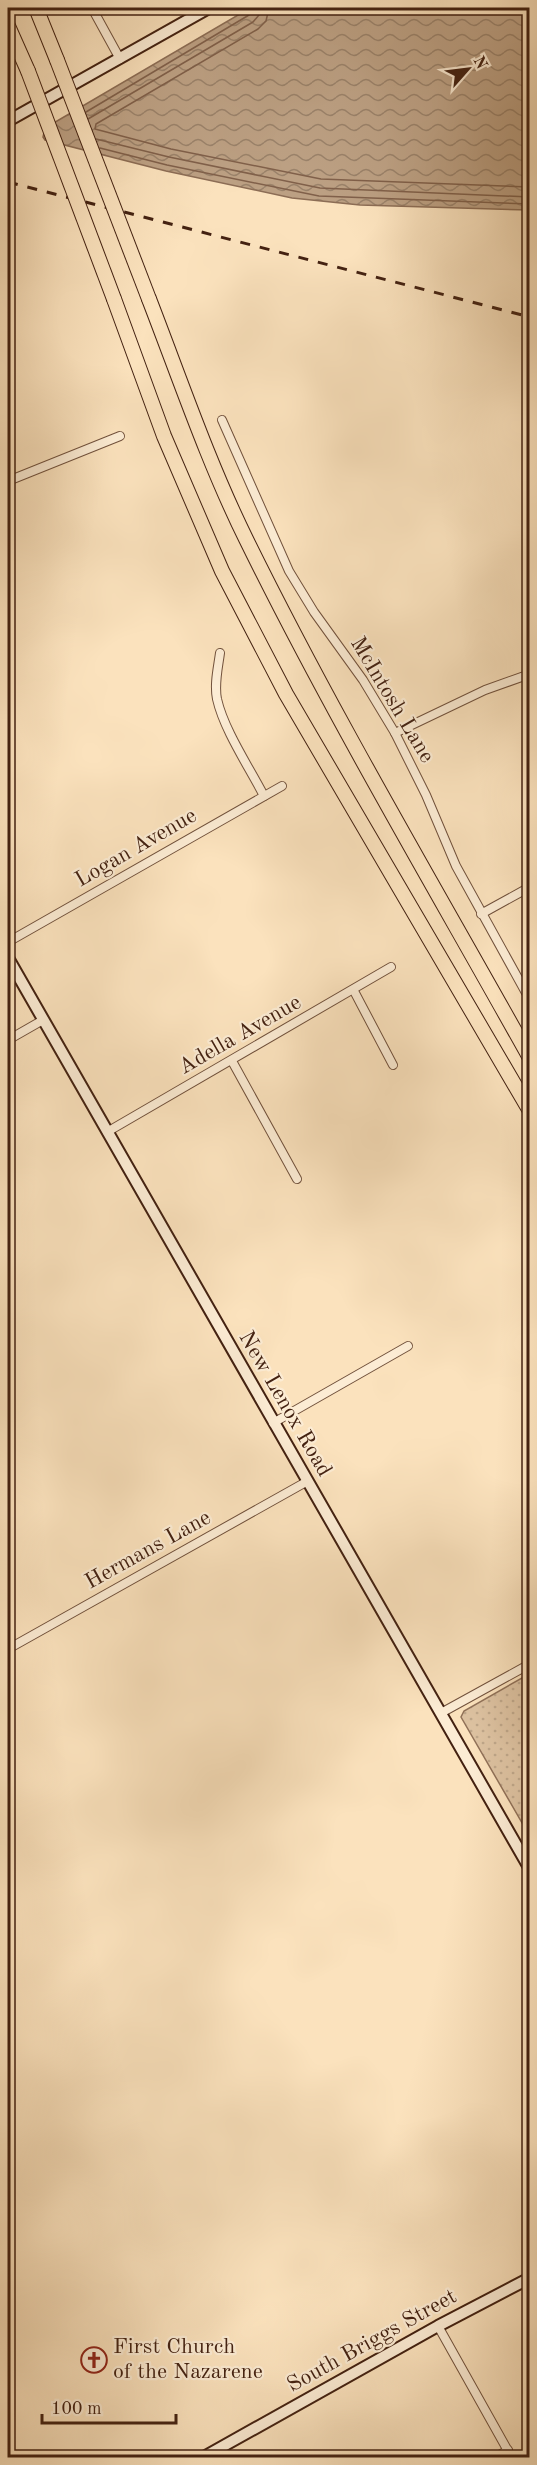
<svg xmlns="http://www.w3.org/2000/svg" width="537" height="2465" viewBox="0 0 537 2465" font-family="'Old Standard TT',serif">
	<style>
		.grass { fill: url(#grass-dots); stroke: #907158; stroke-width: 1.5 }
		.water { fill: url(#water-waves); stroke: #8c6d55; stroke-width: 1.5 }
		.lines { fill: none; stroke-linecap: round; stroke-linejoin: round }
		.shore { stroke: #80604a; stroke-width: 1.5 }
		.street-casing { stroke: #71513c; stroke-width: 10 }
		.secondary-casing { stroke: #432111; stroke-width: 14 }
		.highway-casing { stroke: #432111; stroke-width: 16 }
		.street { stroke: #fcecd4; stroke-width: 8 }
		.secondary { stroke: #fcecd4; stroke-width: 10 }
		.highway { stroke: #fbe2bd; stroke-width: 14 }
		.rail { stroke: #432111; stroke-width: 3; stroke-dasharray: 10 10; stroke-linecap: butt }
		.highway-bridge-casing { stroke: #432111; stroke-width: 16; stroke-linecap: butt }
		.highway-bridge { stroke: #fbe2bd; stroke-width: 14 }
		.labels { text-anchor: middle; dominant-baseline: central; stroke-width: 4.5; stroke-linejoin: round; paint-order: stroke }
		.street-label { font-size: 22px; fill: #432111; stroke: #fcecd4 }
		.poi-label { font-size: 22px; fill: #432111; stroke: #fcecd4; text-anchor: start }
	</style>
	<defs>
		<pattern id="grass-dots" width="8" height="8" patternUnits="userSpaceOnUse" patternTransform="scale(1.5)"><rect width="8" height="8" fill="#dcc1a0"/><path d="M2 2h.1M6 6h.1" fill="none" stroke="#bea689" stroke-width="1.8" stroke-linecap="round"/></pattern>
		<pattern id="water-waves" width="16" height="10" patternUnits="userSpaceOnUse" patternTransform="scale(1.5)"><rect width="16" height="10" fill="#bca083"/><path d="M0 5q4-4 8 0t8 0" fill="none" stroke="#9a826a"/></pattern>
	</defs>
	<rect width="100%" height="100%" fill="#fbe2bd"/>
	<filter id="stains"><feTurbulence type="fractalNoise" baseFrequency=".00333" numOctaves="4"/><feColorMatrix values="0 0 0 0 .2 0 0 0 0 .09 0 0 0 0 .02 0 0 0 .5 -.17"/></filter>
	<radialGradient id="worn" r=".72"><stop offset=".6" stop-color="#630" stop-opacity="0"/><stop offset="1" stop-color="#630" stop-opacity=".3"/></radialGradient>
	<!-- grass -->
	<path class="grass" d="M 529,1674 L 529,1835 L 461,1717 L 464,1711 Z"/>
	<!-- water -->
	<path class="water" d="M 250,8 L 529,8 L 529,210 L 360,205 L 292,198 L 166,171 L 45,140 L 43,137 L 45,128 Z"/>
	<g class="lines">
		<!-- shore -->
		<g class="shore">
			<path d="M 269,8 L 266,21 L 258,29 L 96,124 L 95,129 L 171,149 L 321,179 L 530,187"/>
			<path d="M 86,112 L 249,15 L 252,8"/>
			<path d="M 88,119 L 253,22 L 259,15 L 260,8"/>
			<path d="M 96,139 L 169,157 L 320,188 L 530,197"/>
			<path d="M 100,148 L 167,165 L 319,196 L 530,204"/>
		</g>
		<!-- street casing -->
		<g class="street-casing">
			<g id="street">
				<path d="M 92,8 L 120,59"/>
				<path d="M 222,420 L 289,571 L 314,612 L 363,680 L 395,733 L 426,795 L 456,866 L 530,1000"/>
				<path d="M 8,481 L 120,436"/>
				<path d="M 220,653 C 218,668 214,684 217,699 C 224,730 249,767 264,796"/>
				<path d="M 395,733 L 485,690 L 530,674"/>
				<path d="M 481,914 L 530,887"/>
				<path d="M 8,942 L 282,786"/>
				<path d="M 354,991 L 393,1065"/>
				<path d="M 8,1040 L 43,1020"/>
				<path d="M 232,1061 L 297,1179"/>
				<path d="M 107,1132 L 391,967"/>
				<path d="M 273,1423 L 408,1346"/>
				<path d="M 8,1649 L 306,1482"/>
				<path d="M 441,1713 L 530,1664"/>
				<path d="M 438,2326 L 512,2458"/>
				<path d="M 494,2458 L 508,2450"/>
			</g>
		</g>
		<!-- secondary casing -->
		<g class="secondary-casing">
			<g id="secondary">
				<path d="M 8,121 L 209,8"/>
				<path d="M 8,958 L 530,1869"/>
				<path d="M 202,2458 L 438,2326 L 530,2278"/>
			</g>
		</g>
		<!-- highway casing -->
		<g class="highway-casing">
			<g id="highway">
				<path d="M 36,8 L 57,60"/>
				<path d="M 8,26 L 28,71"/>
				<path d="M 114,299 L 164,436 L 222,571 L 286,694 L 530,1111"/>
				<path d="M 149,299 C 180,379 208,462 246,539 C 333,716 434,886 530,1058"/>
			</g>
		</g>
		<!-- street -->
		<use href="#street" class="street"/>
		<!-- secondary -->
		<use href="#secondary" class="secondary"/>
		<!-- highway -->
		<use href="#highway" class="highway"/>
		<!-- rail -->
		<path class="rail" d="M 8,182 L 530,317"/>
		<!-- highway-bridge casing -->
		<g class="highway-bridge-casing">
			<g id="highway-bridge">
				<path d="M 57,60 L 149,299"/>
				<path d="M 28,71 L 114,299"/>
			</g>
		</g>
		<!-- highway-bridge -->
		<use href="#highway-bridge" class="highway-bridge"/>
	</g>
	<!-- icons -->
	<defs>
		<g id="church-ring" transform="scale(1.35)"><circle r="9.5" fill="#fcecd4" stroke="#8f2418" stroke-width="1.5"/><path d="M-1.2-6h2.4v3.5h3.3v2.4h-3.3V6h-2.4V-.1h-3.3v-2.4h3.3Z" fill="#8f2418"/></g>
	</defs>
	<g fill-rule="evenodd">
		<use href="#church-ring" x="94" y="2360"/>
	</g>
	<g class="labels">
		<!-- street labels -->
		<g class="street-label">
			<text transform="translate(392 700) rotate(59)">McIntosh Lane</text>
			<text transform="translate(136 848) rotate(-30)">Logan Avenue</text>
			<text transform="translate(240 1035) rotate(-30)">Adella Avenue</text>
			<text transform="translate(285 1404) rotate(60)">New Lenox Road</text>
			<text transform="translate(148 1550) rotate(-29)">Hermans Lane</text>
			<text transform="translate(372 2341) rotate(-29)">South Briggs Street</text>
		</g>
		<!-- poi labels -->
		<g class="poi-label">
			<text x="113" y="2347">First Church<tspan x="113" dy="25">of the Nazarene</tspan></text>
		</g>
	</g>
	<!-- margin -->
	<rect width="537" height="2465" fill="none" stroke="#fbe2bd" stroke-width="30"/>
	<rect x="9" y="9" width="519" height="2447" fill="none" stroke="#432111" stroke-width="3"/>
	<rect x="15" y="15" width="507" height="2435" fill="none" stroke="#432111" stroke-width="1.5"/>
	<!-- north arrow -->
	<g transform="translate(468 69) rotate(62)" stroke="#fcecd4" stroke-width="4.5" paint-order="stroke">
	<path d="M0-4.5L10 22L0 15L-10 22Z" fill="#432111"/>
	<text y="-9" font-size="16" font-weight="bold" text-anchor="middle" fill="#432111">N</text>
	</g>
	<!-- scale -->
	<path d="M42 2414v9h134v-9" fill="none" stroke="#432111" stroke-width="3"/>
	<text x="51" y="2414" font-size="18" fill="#432111" stroke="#fcecd4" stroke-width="4.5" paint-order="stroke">100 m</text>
	<rect width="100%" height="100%" filter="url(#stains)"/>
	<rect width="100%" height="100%" fill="url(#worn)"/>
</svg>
